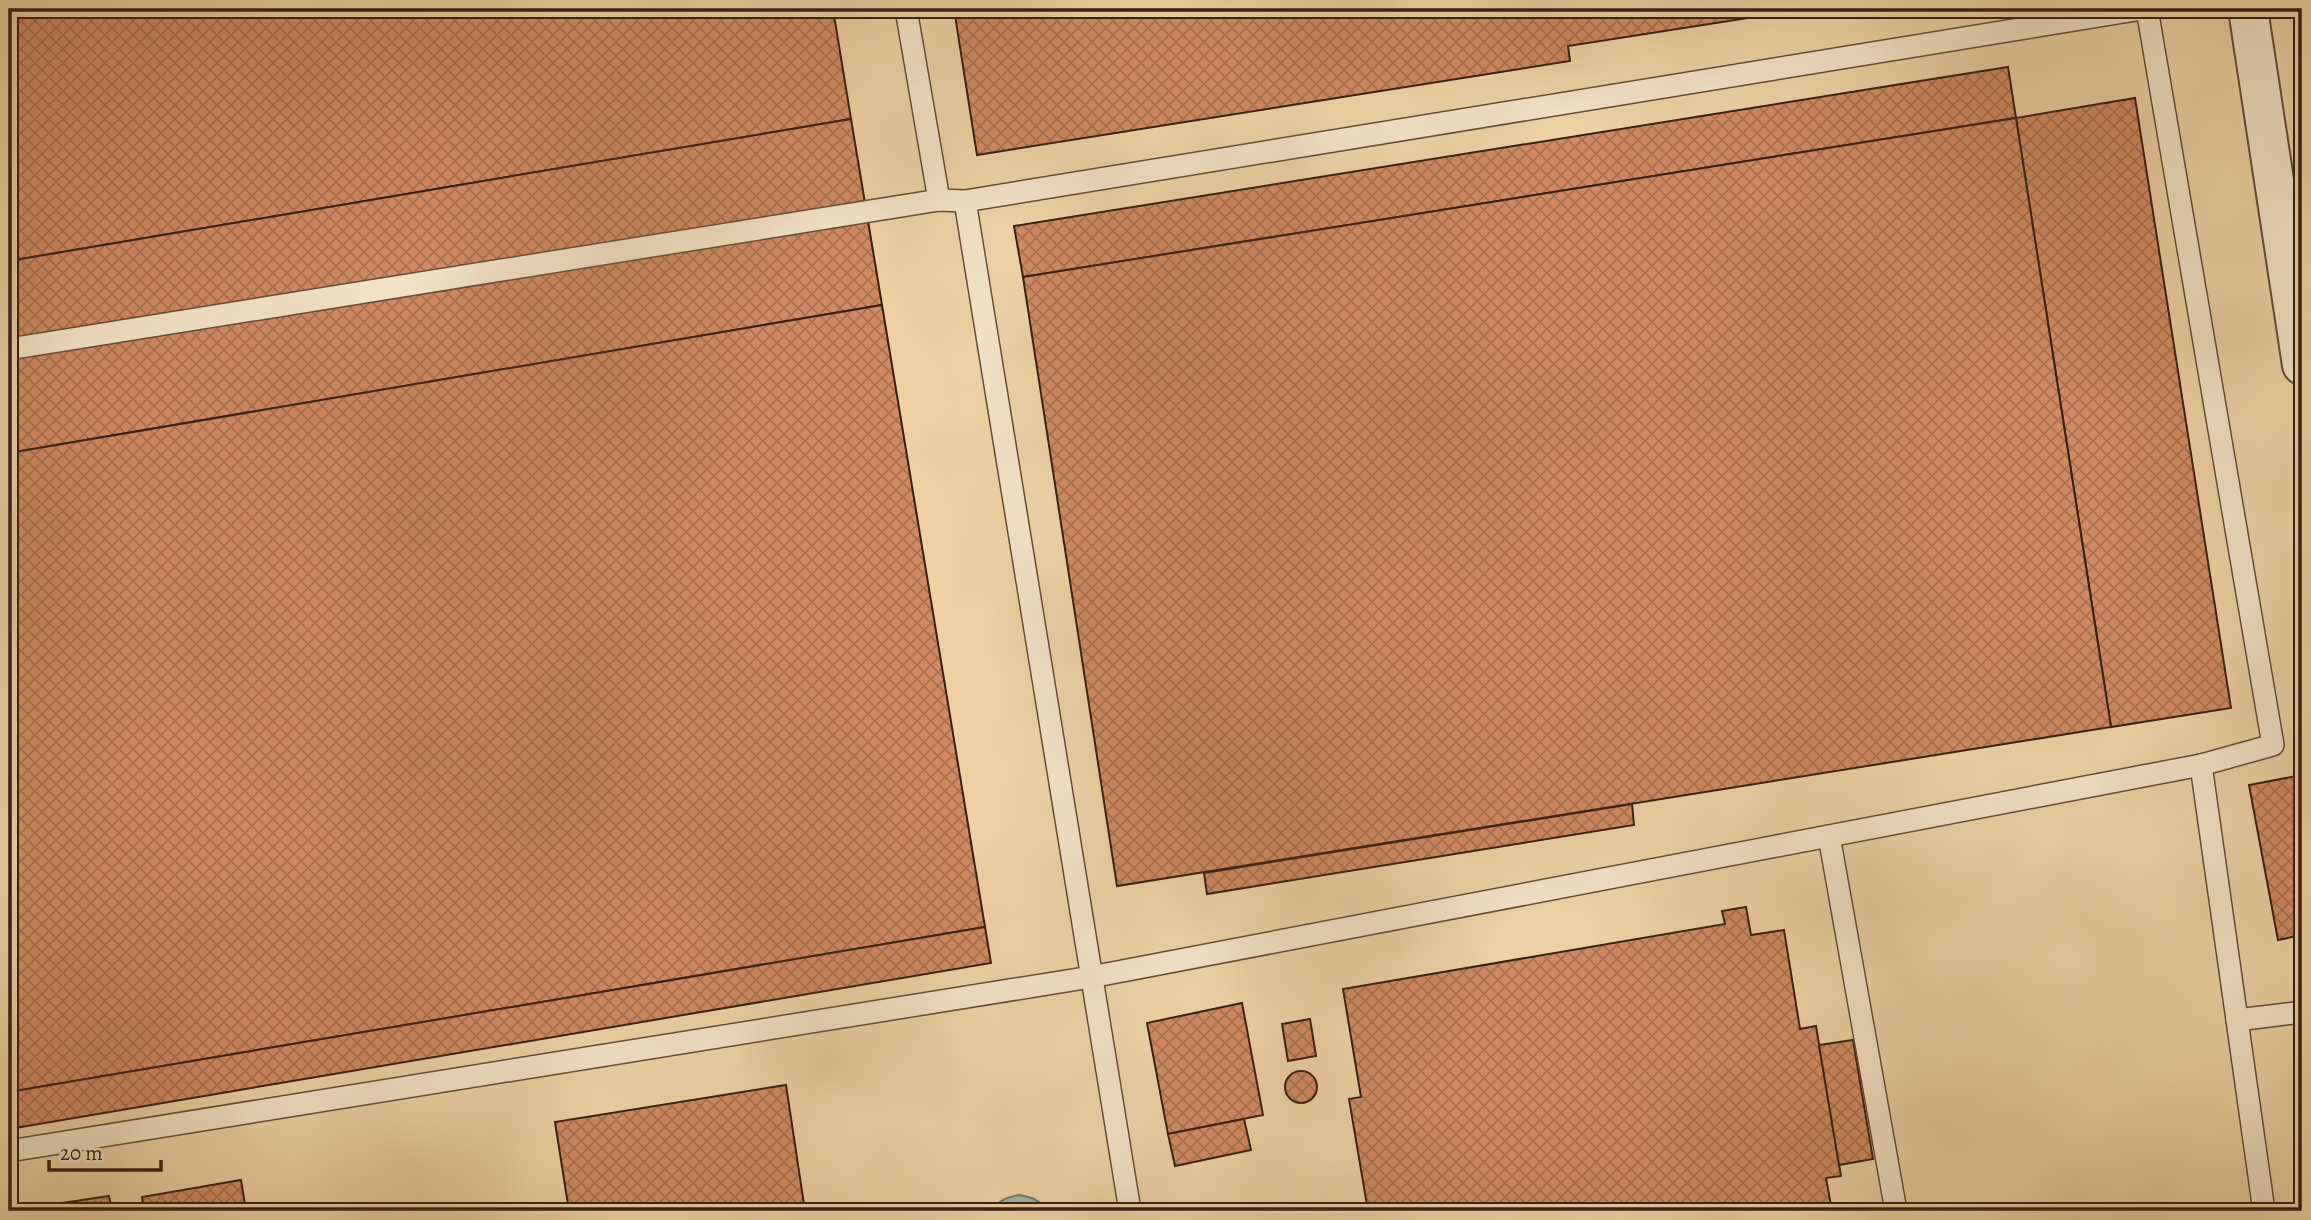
<svg xmlns="http://www.w3.org/2000/svg" width="2311" height="1220" viewBox="0 0 2311 1220" font-family="Alegreya,serif">
	<style>
		.water { fill: url(#water-ripples); stroke: #737a68; stroke-width: 2 }
		.building { fill: url(#building-cross-hatch); stroke: #391f0e; stroke-width: 2 }
		.lines { fill: none; stroke-linecap: round; stroke-linejoin: round }
		.service-casing { stroke: #664c34; stroke-width: 24 }
		.tertiary-casing { stroke: #664c34; stroke-width: 42 }
		.service { stroke: #f3e1c4; stroke-width: 21 }
		.tertiary { stroke: #f3e1c4; stroke-width: 38 }
	</style>
	<defs>
		<pattern id="water-ripples" width="26" height="14" patternUnits="userSpaceOnUse" patternTransform="scale(1.75)"><rect width="26" height="14" fill="#9ab7a4"/><path d="M2 4q2-2 4 0t4 0M15 11q2-2 4 0t4 0" fill="none" stroke="#7f9484"/></pattern>
		<pattern id="building-cross-hatch" width="8" height="8" patternUnits="userSpaceOnUse" patternTransform="scale(1.75)"><rect width="8" height="8" fill="#cf8b63"/><path d="M0 0l8 8M0 8l8-8" fill="none" stroke="#a97150"/></pattern>
	</defs>
	<rect width="100%" height="100%" fill="#edd1a5"/>
	<filter id="stains"><feTurbulence type="fractalNoise" baseFrequency=".00286" numOctaves="4"/><feColorMatrix values="0 0 0 0 .2 0 0 0 0 .09 0 0 0 0 .02 0 0 0 .5 -.17"/></filter>
	<radialGradient id="worn" r=".72"><stop offset=".6" stop-color="#630" stop-opacity="0"/><stop offset="1" stop-color="#630" stop-opacity=".3"/></radialGradient>
	<!-- water -->
	<path class="water" d="M 1019,1195 C 1032,1197 1040,1200 1047,1211 L 992,1211 C 999,1200 1007,1197 1019,1195 Z"/>
	<!-- building -->
	<g class="building">
		<path d="M 9,9 L 833,9 L 851,119 L 9,261 Z"/>
		<path d="M 954,9 L 1806,9 L 1568,46 L 1570,61 L 977,155 Z"/>
		<path d="M 2008,67 L 2016,118 L 1023,277 L 1014,226 Z"/>
		<path d="M 2135,98 L 2231,708 L 2111,727 L 2016,118 Z"/>
		<path d="M 2016,118 L 2111,727 L 1117,886 L 1023,277 Z"/>
		<path d="M 851,119 L 882,305 L 9,453 L 9,261 Z"/>
		<path d="M 882,305 L 985,927 L 9,1092 L 9,453 Z"/>
		<path d="M 2302,775 L 2302,935 L 2278,940 L 2249,785 Z"/>
		<path d="M 1632,804 L 1634,825 L 1207,894 L 1204,873 Z"/>
		<path d="M 1746,907 L 1751,935 L 1784,930 L 1800,1029 L 1816,1026 L 1841,1176 L 1826,1178 L 1832,1211 L 1368,1211 L 1349,1099 L 1361,1097 L 1343,989 L 1725,924 L 1722,911 Z"/>
		<path d="M 985,927 L 991,963 L 9,1129 L 9,1092 Z"/>
		<path d="M 1242,1003 L 1263,1115 L 1168,1134 L 1147,1023 Z"/>
		<path d="M 1310,1019 L 1316,1056 L 1288,1061 L 1282,1024 Z"/>
		<path d="M 1853,1040 L 1873,1159 L 1839,1165 L 1819,1045 Z"/>
		<circle cx="1301" cy="1087" r="16"/>
		<path d="M 786,1085 L 805,1211 L 569,1211 L 555,1122 Z"/>
		<path d="M 1244,1119 L 1251,1150 L 1175,1166 L 1168,1134 Z"/>
		<path d="M 241,1180 L 246,1211 L 144,1211 L 142,1197 Z"/>
		<path d="M 109,1196 L 112,1211 L 35,1211 L 35,1207 Z"/>
	</g>
	<g class="lines">
		<!-- service casing -->
		<g class="service-casing">
			<g id="service">
				<path d="M 906,9 L 939,200"/>
				<path d="M 965,201 L 1130,1211"/>
				<path d="M 9,349 L 939,200 L 965,201 L 2142,9"/>
				<path d="M 2201,765 L 2264,1211"/>
				<path d="M 1829,836 L 1896,1211"/>
				<path d="M 2237,1020 L 2302,1012"/>
				<path d="M 9,1151 L 1091,977 L 2201,765 L 2273,745 L 2147,9"/>
			</g>
		</g>
		<!-- tertiary casing -->
		<g class="tertiary-casing">
			<path id="tertiary" d="M 2248,9 L 2302,365"/>
		</g>
		<!-- service -->
		<use href="#service" class="service"/>
		<!-- tertiary -->
		<use href="#tertiary" class="tertiary"/>
	</g>
	<!-- margin -->
	<rect width="2311" height="1220" fill="none" stroke="#edd1a5" stroke-width="35"/>
	<rect x="10" y="10" width="2290" height="1199" fill="none" stroke="#391f0e" stroke-width="3.5"/>
	<rect x="18" y="18" width="2276" height="1185" fill="none" stroke="#391f0e" stroke-width="2"/>
	<!-- scale -->
	<path d="M49 1160v10h112v-10" fill="none" stroke="#391f0e" stroke-width="3.5"/>
	<text x="60" y="1160" font-size="21" fill="#391f0e" stroke="#f3e1c4" stroke-width="5" paint-order="stroke">20 m</text>
	<rect width="100%" height="100%" filter="url(#stains)"/>
	<rect width="100%" height="100%" fill="url(#worn)"/>
</svg>
